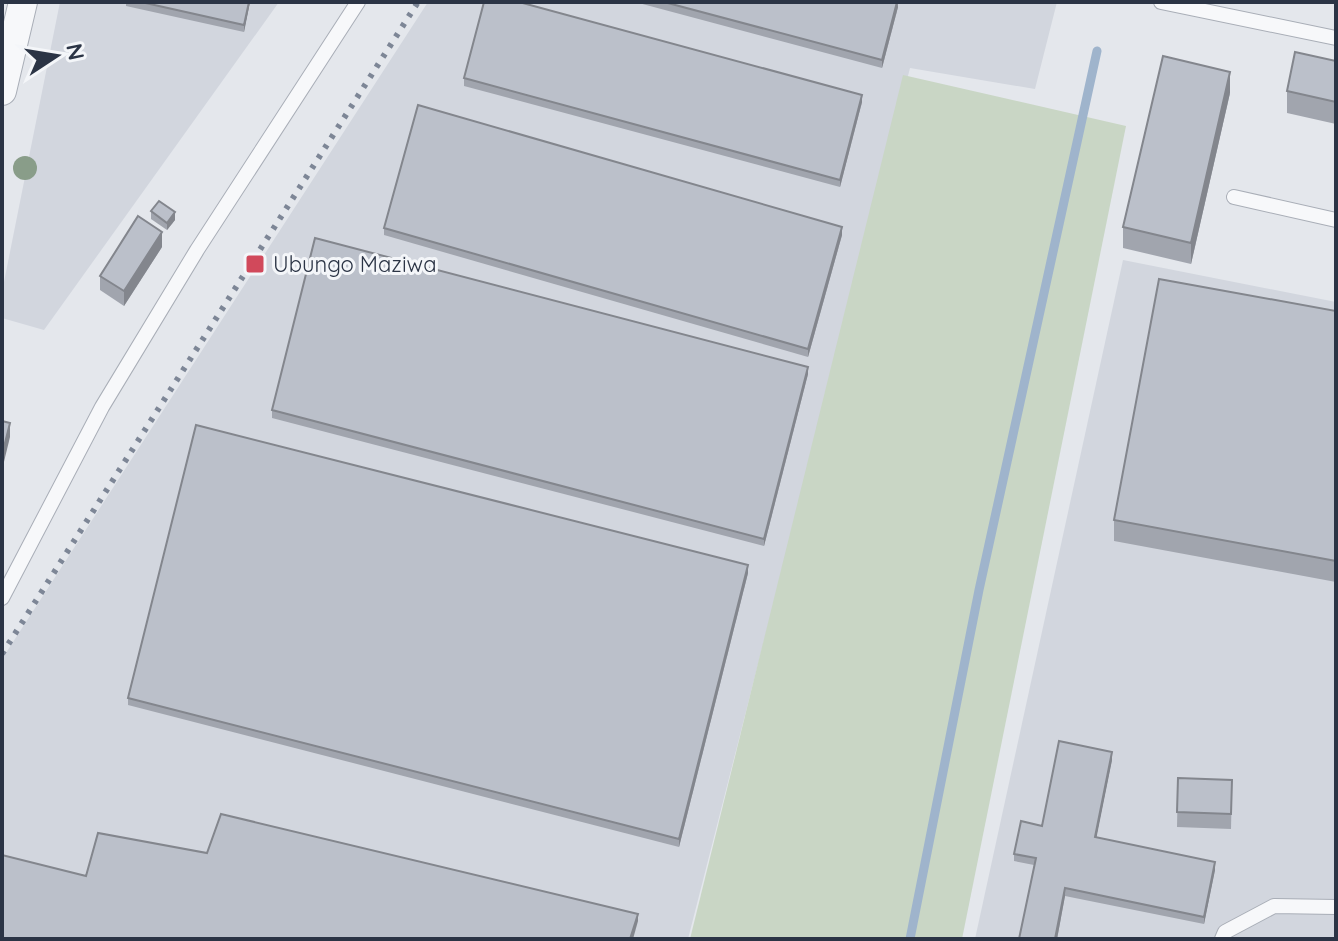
<svg xmlns="http://www.w3.org/2000/svg" width="1338" height="941" viewBox="0 0 1338 941" font-family="Quicksand,sans-serif">
	<style>
		.built { fill: #d2d6de }
		.green { fill: #c9d6c5 }
		.lines { fill: none; stroke-linecap: round; stroke-linejoin: round }
		.stream { stroke: #9fb4cc; stroke-width: 9 }
		.lane-casing { stroke: #a9aeb7; stroke-width: 16 }
		.street-casing { stroke: #a9aeb7; stroke-width: 30 }
		.lane { stroke: #f7f8fa; stroke-width: 14 }
		.street { stroke: #f7f8fa; stroke-width: 28 }
		.rail { stroke: #7d8696; stroke-width: 6; stroke-dasharray: 4 8; stroke-linecap: butt }
		.tree { fill: #899d89 }
		.wall { fill: #a1a5ae }
		.shaded-wall { fill: #83868d }
		.building { fill: #bbc0ca; stroke: #83868d; stroke-width: 2 }
		.poi-dot { fill: #d1495b; stroke: #f4f6f9; stroke-width: 3 }
		.labels { text-anchor: middle; dominant-baseline: central; stroke-width: 6; stroke-linejoin: round; paint-order: stroke }
		.poi-label { font-size: 22px; fill: #2b3445; stroke: #f4f6f9; text-anchor: start }
	</style>
	<rect width="100%" height="100%" fill="#e4e7ec"/>
	<!-- built -->
	<g class="built">
		<path d="M 60,2 L 279,2 L 44,330 L 2,318 L 2,292 Z"/>
		<path d="M 428,2 L 1057,2 L 1035,89 L 910,68 L 688,939 L 2,939 L 2,659 Z"/>
		<path d="M 1123,260 L 1336,302 L 1336,939 L 975,939 Z"/>
	</g>
	<!-- green -->
	<path class="green" d="M 903,75 L 1126,126 L 962,939 L 690,939 Z"/>
	<g class="lines">
		<!-- stream -->
		<path class="stream" d="M 910,939 L 979,590 L 1097,51"/>
		<!-- lane casing -->
		<g class="lane-casing">
			<g id="lane">
				<path d="M 1161,2 L 1336,38"/>
				<path d="M 1234,197 L 1336,220"/>
				<path d="M 2,598 L 102,407 L 197,250 L 358,2"/>
				<path d="M 1222,939 L 1225,932 L 1274,906 L 1336,907"/>
			</g>
		</g>
		<!-- street casing -->
		<g class="street-casing">
			<path id="street" d="M 2,91 L 23,2"/>
		</g>
		<!-- lane -->
		<use href="#lane" class="lane"/>
		<!-- street -->
		<use href="#street" class="street"/>
		<!-- rail -->
		<path class="rail" d="M 2,654 L 418,2"/>
	</g>
	<!-- trees -->
	<circle class="tree" cx="25" cy="168" r="12"/>
	<!-- wall -->
	<g class="wall">
		<path d="M 126,2 L 250,2 L 244,32 L 126,6 Z"/>
		<path d="M 635,2 L 898,2 L 898,7 L 882,68 Z"/>
		<path d="M 1336,61 L 1336,124 L 1287,113 L 1287,91 Z"/>
		<path d="M 464,78 L 862,102 L 840,187 L 464,86 Z"/>
		<path d="M 1230,93 L 1191,264 L 1123,248 L 1123,227 Z"/>
		<path d="M 151,211 L 175,220 L 167,230 L 151,219 Z"/>
		<path d="M 384,228 L 842,235 L 808,357 L 384,235 Z"/>
		<path d="M 162,247 L 124,306 L 100,290 L 100,276 Z"/>
		<path d="M 1336,311 L 1336,582 L 1114,541 L 1114,520 Z"/>
		<path d="M 808,374 L 764,546 L 272,418 L 272,410 Z"/>
		<path d="M 748,573 L 679,847 L 128,705 L 128,698 Z"/>
		<path d="M 1112,760 L 1096,838 L 1215,870 L 1204,924 L 1065,896 L 1057,939 L 1019,939 L 1034,865 L 1014,861 L 1014,854 Z"/>
		<path d="M 1178,778 L 1232,780 L 1231,829 L 1177,827 Z"/>
	</g>
	<!-- shaded-wall -->
	<g class="shaded-wall">
		<path d="M 249,2 L 250,2 L 244,32 L 244,25 Z"/>
		<path d="M 897,2 L 898,7 L 882,68 L 882,60 Z"/>
		<path d="M 1230,72 L 1230,93 L 1191,264 L 1191,243 Z"/>
		<path d="M 862,95 L 862,102 L 840,187 L 840,180 Z"/>
		<path d="M 175,212 L 175,220 L 167,230 L 167,223 Z"/>
		<path d="M 842,227 L 842,235 L 808,357 L 808,349 Z"/>
		<path d="M 162,232 L 162,247 L 124,306 L 124,291 Z"/>
		<path d="M 808,367 L 808,374 L 764,546 L 764,539 Z"/>
		<path d="M 10,423 L 10,437 L 2,470 L 2,455 Z"/>
		<path d="M 748,565 L 748,573 L 679,847 L 679,839 Z"/>
		<path d="M 1112,752 L 1112,760 L 1095,845 L 1095,837 Z"/>
		<path d="M 1215,862 L 1215,870 L 1204,924 L 1204,917 Z"/>
		<path d="M 1065,888 L 1065,896 L 1057,939 L 1055,939 Z"/>
		<path d="M 638,914 L 638,921 L 633,939 L 630,939 Z"/>
	</g>
	<!-- building -->
	<g class="building">
		<path d="M 141,2 L 249,2 L 244,25 Z"/>
		<path d="M 484,2 L 519,2 L 862,95 L 840,180 L 464,78 Z"/>
		<path d="M 664,2 L 897,2 L 882,60 Z"/>
		<path d="M 1295,52 L 1336,61 L 1336,102 L 1287,91 Z"/>
		<path d="M 1163,56 L 1230,72 L 1191,243 L 1123,227 Z"/>
		<path d="M 418,105 L 842,227 L 808,349 L 384,228 Z"/>
		<path d="M 159,201 L 175,212 L 167,223 L 151,211 Z"/>
		<path d="M 138,216 L 162,232 L 124,291 L 100,276 Z"/>
		<path d="M 315,238 L 808,367 L 764,539 L 272,410 Z"/>
		<path d="M 1159,279 L 1336,311 L 1336,561 L 1114,520 Z"/>
		<path d="M 2,421 L 10,423 L 2,455 Z"/>
		<path d="M 196,425 L 748,565 L 679,839 L 128,698 Z"/>
		<path d="M 1059,741 L 1112,752 L 1095,837 L 1215,862 L 1204,917 L 1065,888 L 1055,939 L 1019,939 L 1036,858 L 1014,854 L 1021,821 L 1042,826 Z"/>
		<path d="M 1178,778 L 1232,780 L 1231,814 L 1177,812 Z"/>
		<path d="M 221,814 L 638,914 L 630,939 L 2,939 L 2,855 L 86,876 L 98,833 L 207,853 Z"/>
	</g>
	<!-- markers -->
	<rect class="poi-dot" x="245" y="254" width="20" height="20" rx="4"/>
	<g class="labels">
		<!-- poi labels -->
		<g class="poi-label">
			<text x="273" y="264">Ubungo Maziwa</text>
		</g>
	</g>
	<!-- border -->
	<rect width="1338" height="941" fill="none" stroke="#2b3445" stroke-width="8"/>
	<!-- north arrow -->
	<g transform="translate(56 56) rotate(78)" stroke="#f4f6f9" stroke-width="6" paint-order="stroke">
	<path d="M0-6L14 30L0 20L-14 30Z" fill="#2b3445"/>
	<text y="-12" font-size="22" font-weight="bold" text-anchor="middle" fill="#2b3445">N</text>
	</g>
</svg>
